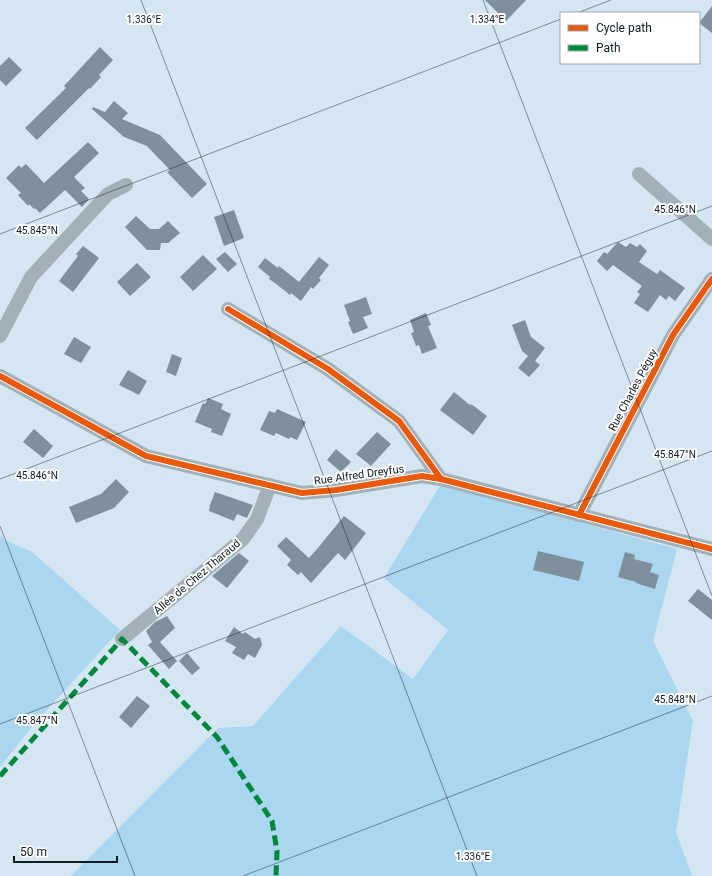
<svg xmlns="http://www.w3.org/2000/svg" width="712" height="876" viewBox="0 0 712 876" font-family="Roboto,sans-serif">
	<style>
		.green { fill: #aad6f0 }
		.building { fill: #7e909b }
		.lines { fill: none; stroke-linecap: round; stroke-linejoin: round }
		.minor { stroke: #a2b0b8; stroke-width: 14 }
		.quiet { stroke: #00873e; stroke-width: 5; stroke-dasharray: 10 5; stroke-linecap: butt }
		.cycleway-casing { stroke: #fff; stroke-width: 8 }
		.cycleway { stroke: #e8590c; stroke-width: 6 }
		.ticks { fill: none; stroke: #0f1c23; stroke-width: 1; stroke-opacity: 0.45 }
		.labels { text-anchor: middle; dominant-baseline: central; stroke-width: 4; stroke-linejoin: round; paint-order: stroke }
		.street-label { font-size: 11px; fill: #0f1c23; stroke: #fff }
		.ticks-label { font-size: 10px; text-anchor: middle; fill: #0f1c23; stroke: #fff; stroke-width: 4; stroke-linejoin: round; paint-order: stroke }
	</style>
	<rect width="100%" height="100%" fill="#d4e6f2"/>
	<!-- green -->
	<g class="green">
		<path d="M 441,484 L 677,549 L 653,641 L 693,721 L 676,832 L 692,876 L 71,876 L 218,728 L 253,726 L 341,626 L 413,679 L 448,630 L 384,578 Z"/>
		<path d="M 0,535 L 5,540 L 32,552 L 120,630 L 34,724 L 0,767 Z"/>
	</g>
	<!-- building -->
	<g class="building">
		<path d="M 485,0 L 526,0 L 506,21 Z"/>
		<path d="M 712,6 L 712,33 L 699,23 Z"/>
		<path d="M 100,47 L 113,60 L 99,75 L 101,77 L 90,89 L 89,88 L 37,140 L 25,128 L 66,88 L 64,86 Z"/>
		<path d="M 9,57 L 22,70 L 6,86 L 0,80 L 0,66 Z"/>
		<path d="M 114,101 L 128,113 L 122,119 L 160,135 L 207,184 L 192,198 L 167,172 L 170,170 L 147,146 L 124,137 L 92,109 L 93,107 L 105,112 Z"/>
		<path d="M 88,142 L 99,153 L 74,177 L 85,188 L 81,191 L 89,199 L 82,207 L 65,190 L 40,213 L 35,208 L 34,209 L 29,204 L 28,206 L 18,195 L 21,193 L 6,178 L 19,165 L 21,168 L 26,164 L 44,183 Z"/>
		<path d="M 234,210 L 244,238 L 224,246 L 214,217 Z"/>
		<path d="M 136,216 L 150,229 L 159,229 L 168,221 L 180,233 L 168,243 L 161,243 L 160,250 L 147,250 L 125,227 Z"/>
		<path d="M 618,242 L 626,247 L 630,243 L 637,247 L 640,244 L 647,251 L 639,262 L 657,274 L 660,270 L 685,288 L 675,301 L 669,296 L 666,300 L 660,295 L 648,312 L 634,303 L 640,294 L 637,292 L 642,286 L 613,265 L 607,271 L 597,261 L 604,252 L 607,254 Z"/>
		<path d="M 83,246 L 99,258 L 73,292 L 59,281 L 78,256 L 76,254 Z"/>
		<path d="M 225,252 L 237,264 L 228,272 L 216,259 Z"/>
		<path d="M 203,255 L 217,269 L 193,291 L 180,277 Z"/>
		<path d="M 319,257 L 329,265 L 319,278 L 321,280 L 313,289 L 311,287 L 301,301 L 291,293 L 290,295 L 275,283 L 269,279 L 270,277 L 258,267 L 265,258 L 278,268 L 279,266 L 299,282 Z"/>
		<path d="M 137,263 L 151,277 L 130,296 L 117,282 Z"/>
		<path d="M 366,297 L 372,314 L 363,317 L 368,328 L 353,334 L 348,322 L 350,321 L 344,305 Z"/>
		<path d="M 426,313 L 431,325 L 428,326 L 437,348 L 422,354 L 419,345 L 416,346 L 411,333 L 414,332 L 410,320 Z"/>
		<path d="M 525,320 L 531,337 L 545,348 L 535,361 L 540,365 L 529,377 L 518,368 L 528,356 L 522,351 L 512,325 Z"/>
		<path d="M 74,337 L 91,347 L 81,363 L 64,354 Z"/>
		<path d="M 172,354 L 182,358 L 176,376 L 166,372 Z"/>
		<path d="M 128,370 L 147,381 L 139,395 L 119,385 Z"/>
		<path d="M 454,392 L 470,405 L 471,404 L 487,416 L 473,435 L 440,410 Z"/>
		<path d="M 208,398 L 223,404 L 221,409 L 231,414 L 222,436 L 211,432 L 212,429 L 195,422 L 203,403 L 205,404 Z"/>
		<path d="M 277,409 L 306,422 L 297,440 L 290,437 L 289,439 L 276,433 L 274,436 L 260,430 L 269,411 L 275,413 Z"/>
		<path d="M 34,429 L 53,446 L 43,458 L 23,442 Z"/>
		<path d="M 377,432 L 391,444 L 371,466 L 356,454 Z"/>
		<path d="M 336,449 L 351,462 L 341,472 L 327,460 Z"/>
		<path d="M 116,479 L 129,492 L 114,508 L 76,523 L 69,507 L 101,494 Z"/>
		<path d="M 215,492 L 253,505 L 247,518 L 237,514 L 234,521 L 209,511 L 210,505 Z"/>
		<path d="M 344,516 L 366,533 L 345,560 L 338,553 L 311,583 L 301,572 L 298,575 L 287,565 L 291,560 L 277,546 L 286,537 L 309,558 L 317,549 Z"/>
		<path d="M 538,551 L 584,562 L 579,581 L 533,570 Z"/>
		<path d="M 625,552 L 635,555 L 634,559 L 653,564 L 650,572 L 659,575 L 655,589 L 636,583 L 636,582 L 618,577 Z"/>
		<path d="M 239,553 L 249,561 L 227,588 L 212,576 Z"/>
		<path d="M 698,589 L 712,600 L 712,620 L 688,601 Z"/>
		<path d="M 167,616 L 175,628 L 160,642 L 177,661 L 169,669 L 148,645 L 152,642 L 146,631 L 155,622 Z"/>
		<path d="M 234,627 L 243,634 L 245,632 L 255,639 L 260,637 L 262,645 L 255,658 L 248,654 L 244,660 L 232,653 L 236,647 L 225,641 Z"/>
		<path d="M 187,653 L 200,668 L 192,675 L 179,661 Z"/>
		<path d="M 137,696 L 150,706 L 131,728 L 119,717 Z"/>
	</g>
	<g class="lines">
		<!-- minor -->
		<g class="minor">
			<path d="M 639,174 L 712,239"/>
			<path d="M 228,309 L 328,369 L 399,421 L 441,479"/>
			<path d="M 0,336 L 31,277 L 108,194 L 126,185"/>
			<path d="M 0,376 L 146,456 L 302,493 L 336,490 L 422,476 L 441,479 L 712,549"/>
			<path d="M 579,515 L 673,335 L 712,279"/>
			<path d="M 122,639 L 243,539 L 257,519 L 270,485"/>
		</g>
		<!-- quiet -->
		<path class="quiet" d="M 0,776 L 122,639 L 217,737 L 272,821 L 277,851 L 276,876"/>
		<!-- cycleway casing -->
		<g class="cycleway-casing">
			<g id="cycleway">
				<path d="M 228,309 L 328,369 L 399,421 L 441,479"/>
				<path d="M 0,376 L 146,456 L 302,493 L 336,490 L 422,476 L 441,479 L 712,549"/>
				<path d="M 579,515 L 673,335 L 712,279"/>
			</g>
		</g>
		<!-- cycleway -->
		<use href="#cycleway" class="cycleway"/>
	</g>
	<!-- ticks -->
	<path class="ticks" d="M 141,0 L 477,876M 483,0 L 712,596M 577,13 L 611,0M 0,234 L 561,19M 0,479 L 712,206M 0,526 L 135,876M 0,724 L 712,451M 243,876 L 712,696"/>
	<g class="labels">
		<!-- street labels -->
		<g class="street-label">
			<text transform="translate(633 390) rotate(-62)">Rue Charles Péguy</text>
			<text transform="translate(359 475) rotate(-8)">Rue Alfred Dreyfus</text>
			<text transform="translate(197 577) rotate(-40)">Allée de Chez Tharaud</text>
		</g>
	</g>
	<g class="ticks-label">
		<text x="144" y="23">1.336°E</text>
		<text x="487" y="23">1.334°E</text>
		<text x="675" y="213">45.846°N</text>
		<text x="37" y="234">45.845°N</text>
		<text x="675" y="458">45.847°N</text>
		<text x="37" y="479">45.846°N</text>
		<text x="675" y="703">45.848°N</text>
		<text x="37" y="724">45.847°N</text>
		<text x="473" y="860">1.336°E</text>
	</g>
	<!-- legend -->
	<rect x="560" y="12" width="140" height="52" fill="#ffffff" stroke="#9fa4a7"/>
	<rect x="568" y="25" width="20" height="6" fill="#e8590c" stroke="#9fa4a7"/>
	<text x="596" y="32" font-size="12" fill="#0f1c23">Cycle path</text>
	<rect x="568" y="45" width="20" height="6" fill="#00873e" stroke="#9fa4a7"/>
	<text x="596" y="52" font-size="12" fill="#0f1c23">Path</text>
	<!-- scale -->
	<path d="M14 856v6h103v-6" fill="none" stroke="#0f1c23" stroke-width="2"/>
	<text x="20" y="856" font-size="12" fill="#0f1c23" stroke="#ffffff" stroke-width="3" paint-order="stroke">50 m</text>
</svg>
